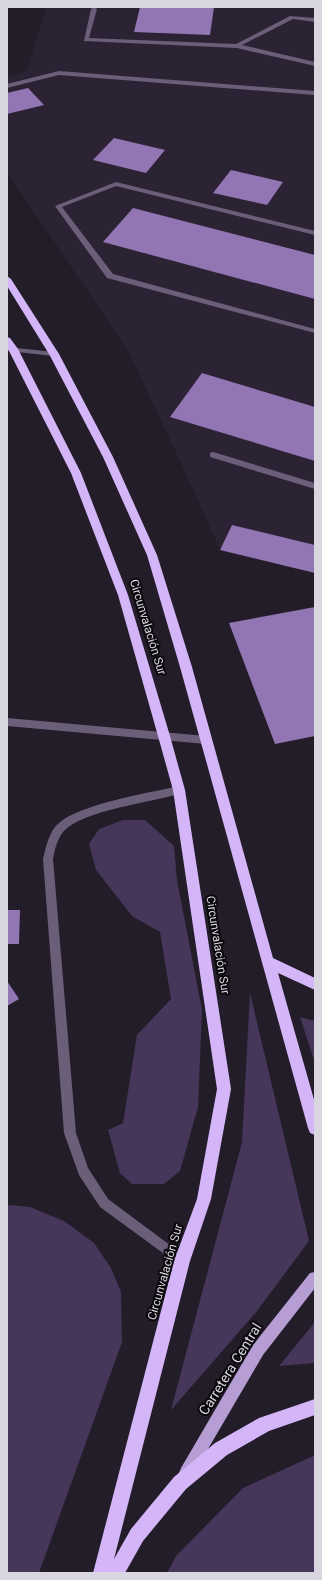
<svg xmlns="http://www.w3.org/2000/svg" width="322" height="1580" viewBox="0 0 322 1580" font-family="Roboto,sans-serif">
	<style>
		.built { fill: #2b2234 }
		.green { fill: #463659 }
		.building { fill: #9275b3 }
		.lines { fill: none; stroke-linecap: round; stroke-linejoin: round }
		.minor { fill: #6a5e79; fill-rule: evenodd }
		.major { fill: #b69dd4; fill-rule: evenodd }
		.highway { fill: #d4b6f8; fill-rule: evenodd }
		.labels { text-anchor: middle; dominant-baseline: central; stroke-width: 4; stroke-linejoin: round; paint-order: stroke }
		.street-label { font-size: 12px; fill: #dad6df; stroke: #0a080d }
		.near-street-label { font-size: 14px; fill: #dad6df; stroke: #0a080d }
	</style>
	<rect width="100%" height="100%" fill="#221d29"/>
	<!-- built -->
	<path class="built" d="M 46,7 L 315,7 L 315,545 L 232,525 L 220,550 L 198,500 L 130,354 L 7,172 L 7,77 L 27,71 Z"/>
	<!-- green -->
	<g class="green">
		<path d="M 123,820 L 145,820 L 174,846 L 177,880 L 202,1010 L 198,1107 L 180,1171 L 164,1184 L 132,1184 L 120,1173 L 108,1130 L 123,1123 L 137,1035 L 171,999 L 160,932 L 132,916 L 96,870 L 89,844 L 99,829 Z"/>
		<path d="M 250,993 L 309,1241 L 257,1311 L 171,1410 L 242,1142 Z"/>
		<path d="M 300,1017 L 315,1021 L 315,1063 Z"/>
		<path d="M 9,1205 L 30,1207 L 64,1221 L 94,1243 L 111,1268 L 121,1292 L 122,1342 L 39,1573 L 7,1573 L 7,1206 Z"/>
		<path d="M 315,1322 L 315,1363 L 279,1366 Z"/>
		<path d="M 315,1455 L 315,1573 L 167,1573 L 176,1556 L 243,1488 Z"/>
	</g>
	<!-- building -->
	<g class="building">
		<path d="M 140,7 L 214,7 L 210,35 L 134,32 Z"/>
		<path d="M 28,88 L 44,105 L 7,114 L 7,93 Z"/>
		<path d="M 114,138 L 165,150 L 146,173 L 93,160 Z"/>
		<path d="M 231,170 L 283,182 L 267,205 L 213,193 Z"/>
		<path d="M 133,208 L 315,255 L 315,299 L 103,242 Z"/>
		<path d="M 202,373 L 315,407 L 315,461 L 170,417 Z"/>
		<path d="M 232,525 L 315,545 L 315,573 L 220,550 Z"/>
		<path d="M 315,607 L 315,736 L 275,744 L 229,623 Z"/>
		<path d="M 7,910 L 20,910 L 19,944 L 7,944 Z"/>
		<path d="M 7,981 L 19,999 L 7,1006 Z"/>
	</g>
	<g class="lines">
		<!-- minor -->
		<g class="minor">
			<path d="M 94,7 L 97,9 L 89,38 L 236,44 L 290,16 L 315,18 L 315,22 L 293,19 L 242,45 L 315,62 L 315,66 L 237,48 L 84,41 L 91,9 Z"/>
			<path d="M 59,71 L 315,91 L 315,95 L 59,75 L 7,88 L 7,84 Z"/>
			<path d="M 116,182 L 315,231 L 315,235 L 116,186 L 62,207 L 113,274 L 315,329 L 315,333 L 107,278 L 55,206 Z"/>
			<path d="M 7,347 L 54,352 L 58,354 L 54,356 L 7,351 Z"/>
			<path d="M 213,452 L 315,483 L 315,489 L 210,457 L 210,453 Z"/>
			<path d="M 7,718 L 206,736 L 209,737 L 211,740 L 209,743 L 206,744 L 7,726 Z"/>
			<path d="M 179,786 L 183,787 L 184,790 L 183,793 C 154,802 83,810 64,831 C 57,839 55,849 53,859 L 76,1133 L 88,1168 L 108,1199 L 186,1257 L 188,1261 L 186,1265 L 182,1267 L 100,1207 L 79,1175 L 64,1133 L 43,859 C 46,847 49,831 59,823 C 80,804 149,793 179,786 Z"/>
		</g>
		<!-- major -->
		<path class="major" d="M 315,1272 L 315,1288 L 263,1355 L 191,1478 L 186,1480 L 181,1478 L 179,1473 L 181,1468 L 253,1345 L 310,1273 Z"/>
		<!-- highway -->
		<g class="highway">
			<path d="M 7,276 L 11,279 L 59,354 L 113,457 L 157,555 L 192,667 L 273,958 L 315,978 L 315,990 L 278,973 L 315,1103 L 315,1135 L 310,1133 L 308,1128 L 180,667 L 147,555 L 103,457 L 49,354 L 7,286 Z"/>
			<path d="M 7,337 L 10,338 L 18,349 L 81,473 L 128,595 L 170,736 L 185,790 L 231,1089 L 211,1199 L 190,1261 L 114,1559 L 131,1529 L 174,1477 L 215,1443 L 259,1418 L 315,1399 L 315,1415 L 269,1431 L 227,1455 L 186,1489 L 143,1541 L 125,1573 L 93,1573 L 174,1261 L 197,1199 L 217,1089 L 173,790 L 158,736 L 118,595 L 71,473 L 7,347 Z"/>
		</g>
	</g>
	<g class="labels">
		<!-- street labels -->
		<g class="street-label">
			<text transform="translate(148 627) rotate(73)">Circunvalación Sur</text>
			<text transform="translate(218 945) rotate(81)">Circunvalación Sur</text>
			<text transform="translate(165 1272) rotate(-74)">Circunvalación Sur</text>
		</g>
		<!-- near-street labels -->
		<g class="near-street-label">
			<text transform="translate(230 1369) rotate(-58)">Carretera Central</text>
		</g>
	</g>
	<!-- border -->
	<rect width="322" height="1580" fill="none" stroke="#dad6df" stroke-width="16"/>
</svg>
